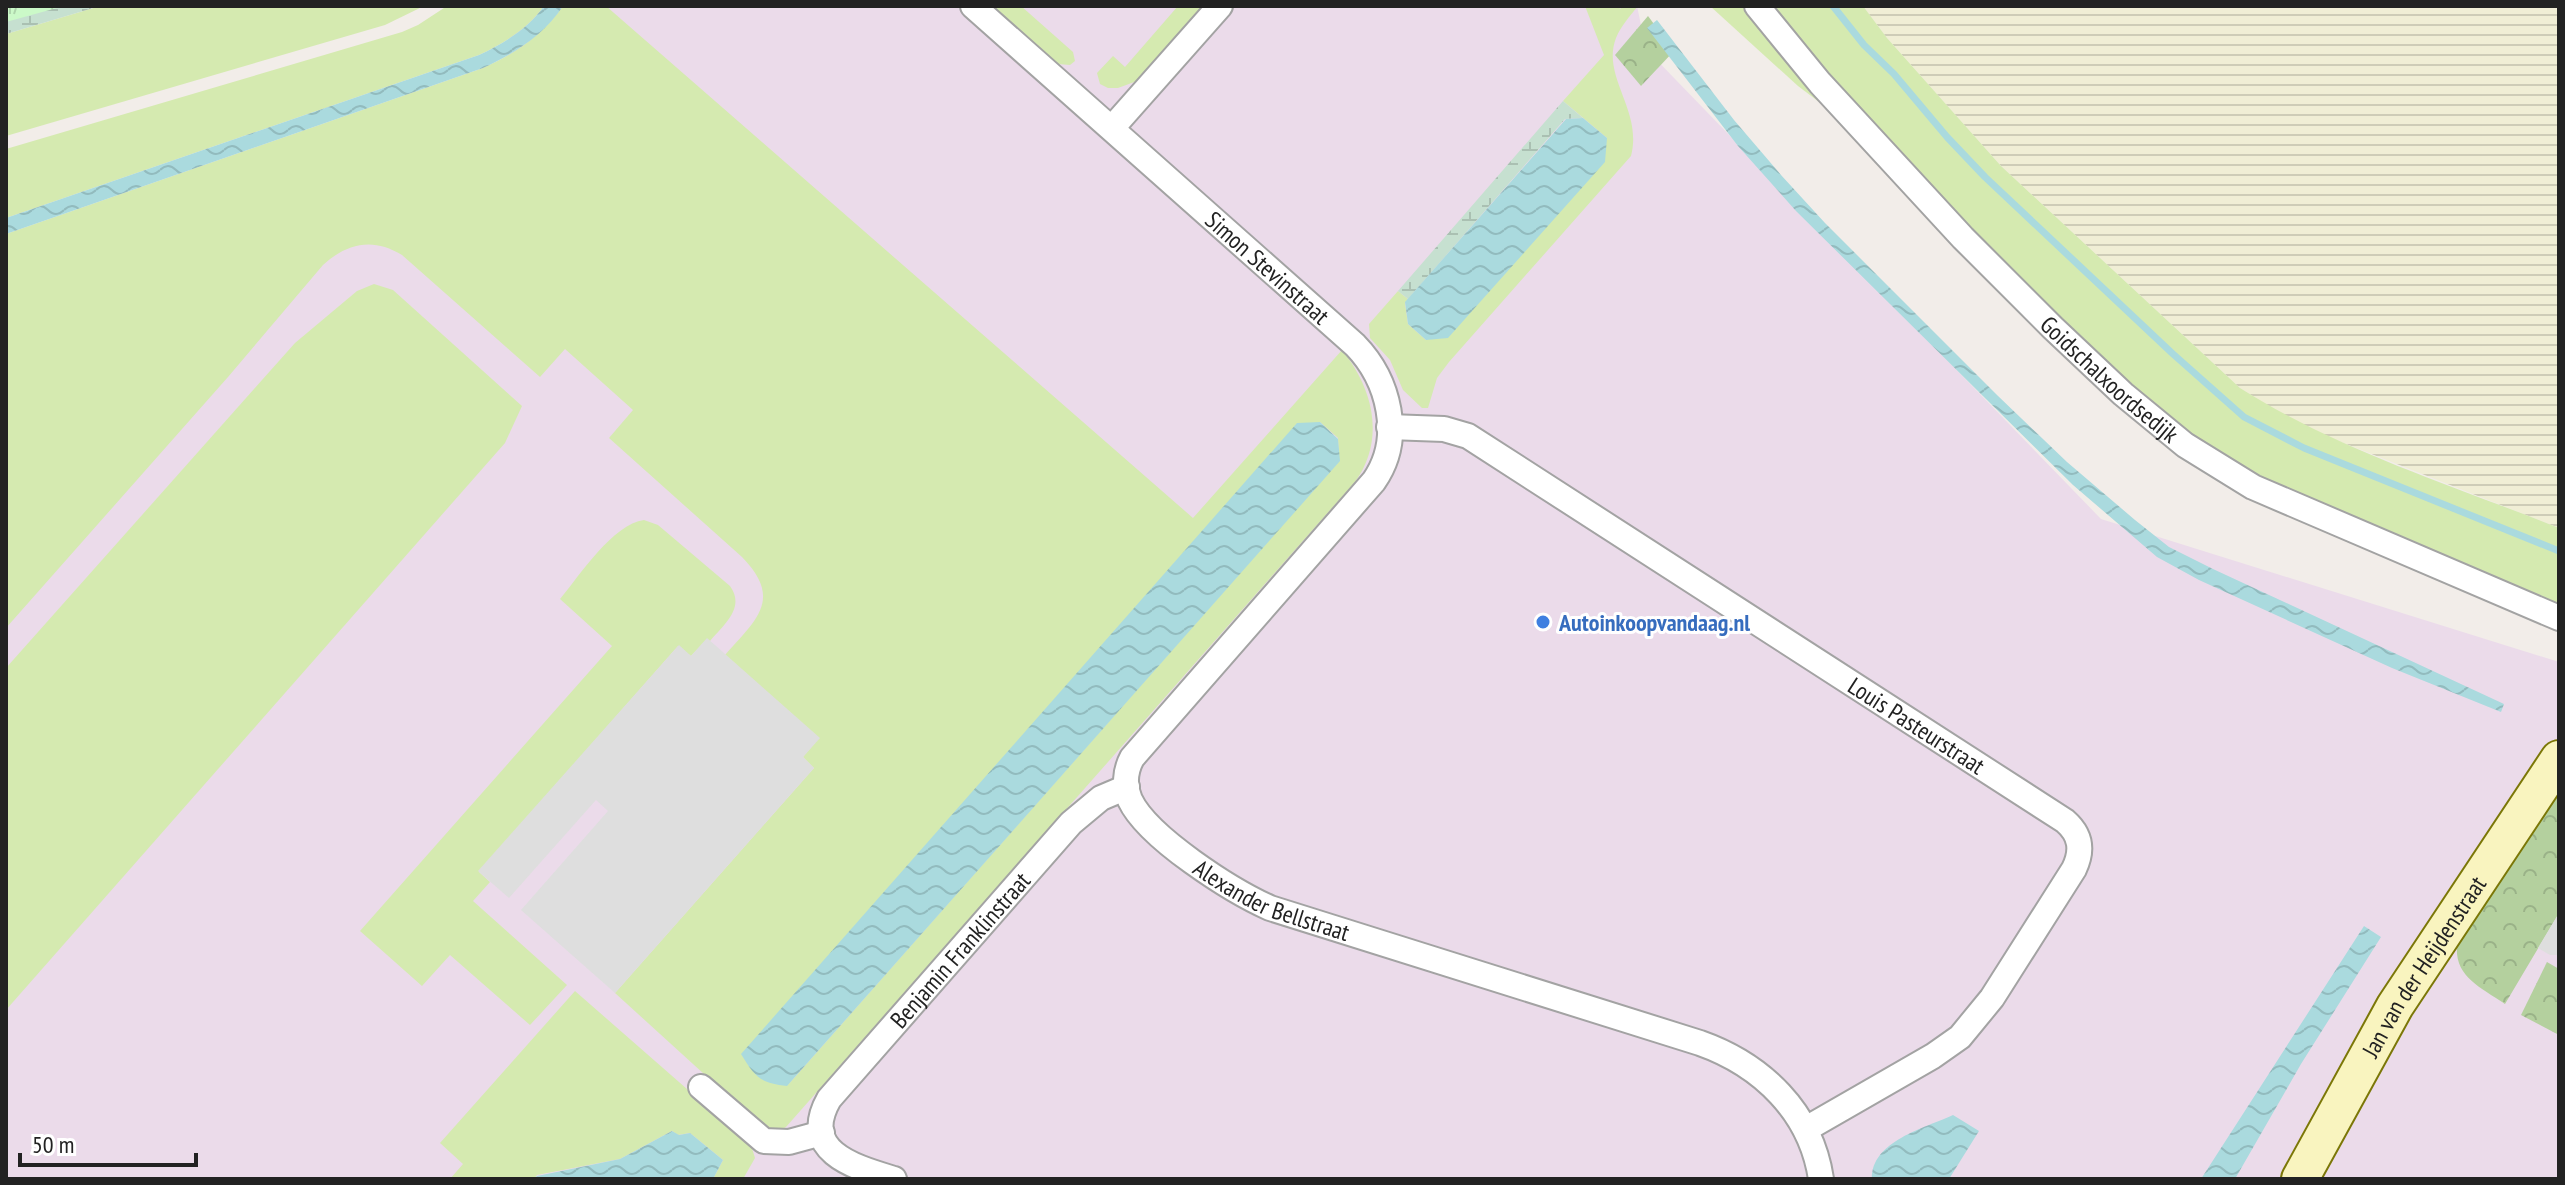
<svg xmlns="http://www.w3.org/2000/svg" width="2565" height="1185" viewBox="0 0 2565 1185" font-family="'PT Sans Narrow',sans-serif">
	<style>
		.industrial { fill: #ebdbea }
		.farmland { fill: url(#farmland-rules) }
		.grass { fill: #d5eab0; fill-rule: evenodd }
		.forest { fill: url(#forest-crowns) }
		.wetland { fill: url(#wetland-marsh) }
		.park { fill: url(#park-tufts) }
		.parking { fill: #dedede }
		.water { fill: url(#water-waves) }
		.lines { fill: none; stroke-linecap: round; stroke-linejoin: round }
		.stream { stroke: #aadade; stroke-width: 7 }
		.street-casing { stroke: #a3a3a3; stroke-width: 28 }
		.secondary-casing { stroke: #7b7707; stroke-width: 40 }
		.street { stroke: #fff; stroke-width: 24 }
		.secondary { stroke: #f9f4bf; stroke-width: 36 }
		.shop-dot { fill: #3f7fe0; stroke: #fff; stroke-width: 3 }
		.labels { text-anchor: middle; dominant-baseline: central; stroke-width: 6; stroke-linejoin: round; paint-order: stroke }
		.street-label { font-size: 24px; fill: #222; stroke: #fff }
		.shop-label { font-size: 24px; font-weight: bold; fill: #366cbe; stroke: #fff; text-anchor: start }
	</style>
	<defs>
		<pattern id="farmland-rules" width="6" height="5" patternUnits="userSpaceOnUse" patternTransform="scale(2)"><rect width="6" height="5" fill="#f0eed5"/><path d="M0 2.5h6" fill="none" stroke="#ceccb7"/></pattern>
		<pattern id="forest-crowns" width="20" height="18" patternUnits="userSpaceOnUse" patternTransform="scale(2)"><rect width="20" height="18" fill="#b4d09e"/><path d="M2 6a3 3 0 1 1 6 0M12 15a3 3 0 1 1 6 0" fill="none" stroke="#9ab288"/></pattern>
		<pattern id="wetland-marsh" width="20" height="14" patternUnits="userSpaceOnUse" patternTransform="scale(2)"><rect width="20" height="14" fill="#c6e0d0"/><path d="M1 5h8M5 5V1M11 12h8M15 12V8" fill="none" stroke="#aac0b2"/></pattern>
		<pattern id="park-tufts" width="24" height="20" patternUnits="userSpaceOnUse" patternTransform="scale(2)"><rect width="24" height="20" fill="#cbf9c8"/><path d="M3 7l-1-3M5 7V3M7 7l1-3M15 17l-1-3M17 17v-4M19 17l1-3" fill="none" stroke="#aed5ac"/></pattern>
		<pattern id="water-waves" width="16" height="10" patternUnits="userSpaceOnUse" patternTransform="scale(2)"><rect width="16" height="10" fill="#aadade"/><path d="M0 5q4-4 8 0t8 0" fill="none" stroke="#92bbbe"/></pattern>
	</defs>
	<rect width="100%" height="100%" fill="#f2ede9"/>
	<!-- industrial -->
	<path class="industrial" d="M 517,6 L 1637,6 L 1646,49 L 2101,519 L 2559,662 L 2559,1179 L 6,1179 L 6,580 L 289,231 L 477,185 Z"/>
	<!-- farmland -->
	<path class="farmland" d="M 1863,6 L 2559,6 L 2559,528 L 2331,438 L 2281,414 L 2240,388 L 2001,166 L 1887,38 Z"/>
	<!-- grass -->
	<g class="grass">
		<path d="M 100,6 L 424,6 L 385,25 L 6,136 L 6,34 Z"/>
		<path d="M 447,6 L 544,6 C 528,29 504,43 479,55 L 6,218 L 6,149 L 402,32 L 418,25 Z"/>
		<path d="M 563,6 L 606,6 L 1193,518 L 1342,350 C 1373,388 1386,439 1355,482 L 786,1127 L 776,1132 L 760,1125 L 615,993 L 814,768 L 803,757 L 819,738 L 725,655 C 757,619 783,599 742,557 L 609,438 L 633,410 L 565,349 L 540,377 L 402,255 C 373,237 347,243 323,265 L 228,377 L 6,628 L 6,234 L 483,68 C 516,53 541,36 563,6 ZM 1320,422 L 1338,438 L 1339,461 L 787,1086 Z"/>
		<path d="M 992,6 L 1021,6 L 1073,52 L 1075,61 L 1070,65 L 1058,64 Z"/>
		<path d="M 1178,6 L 1203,6 L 1137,81 L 1118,88 L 1108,88 L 1100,84 L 1097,73 L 1113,56 L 1125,67 Z"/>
		<path d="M 1585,6 L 1619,6 L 1620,9 L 1623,6 L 1638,6 C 1630,16 1621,26 1616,38 C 1601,77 1643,110 1631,156 L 1449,362 L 1437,378 L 1428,408 L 1422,408 L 1403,390 L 1390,360 L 1370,338 L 1369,324 L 1398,291 L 1408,299 L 1405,303 L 1408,324 L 1426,340 L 1607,138 L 1563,101 L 1604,55 Z"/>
		<path d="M 1710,6 L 1746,6 L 1827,108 L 1798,86 Z"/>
		<path d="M 1770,6 L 1863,6 L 1887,38 L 2001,166 L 2240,388 C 2338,450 2452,485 2559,528 L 2559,606 L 2289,493 L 2216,455 L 2108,368 L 2032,294 L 1845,97 Z"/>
		<path d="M 374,284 L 393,290 L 522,406 L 505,443 L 6,1010 L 6,668 L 295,343 L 357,291 Z"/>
		<path d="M 644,520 L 658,525 L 730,586 C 746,608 723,625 710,641 L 707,639 L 691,656 L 678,646 L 479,872 L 490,882 L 473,901 L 567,985 L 530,1025 L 450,955 L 422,986 L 360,931 L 612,646 L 560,599 C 580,575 613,524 644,520 Z"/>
		<path d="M 575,991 L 751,1145 L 755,1158 L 743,1179 L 713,1179 L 723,1160 L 690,1133 L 678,1135 L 672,1131 L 620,1159 L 537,1175 L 534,1179 L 450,1179 L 463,1164 L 440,1143 Z"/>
	</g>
	<!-- forest -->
	<g class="forest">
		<path d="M 1648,16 L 1674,51 L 1641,86 L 1615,55 Z"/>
		<path d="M 2559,784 L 2559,913 L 2505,1004 C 2475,984 2449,974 2459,933 Z"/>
		<path d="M 2547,962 L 2559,969 L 2559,1035 L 2521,1015 Z"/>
	</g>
	<!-- wetland -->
	<g class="wetland">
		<path d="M 6,6 L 100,6 L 6,34 Z"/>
		<path d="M 1563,101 L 1583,118 L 1565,119 L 1408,299 L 1398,291 Z"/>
	</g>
	<!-- park -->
	<path class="park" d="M 6,6 L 64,6 L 6,22 Z"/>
	<!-- parking -->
	<g class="parking">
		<path d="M 707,638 L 820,738 L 803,757 L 814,768 L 615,993 L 521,910 L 608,811 L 596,800 L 509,898 L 478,871 L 679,645 L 691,656 Z"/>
		<path d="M 2559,913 L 2559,955 L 2550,955 L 2538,948 Z"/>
	</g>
	<!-- water -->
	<g class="water">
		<path d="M 544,6 L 563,6 C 543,36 515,53 483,68 L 6,234 L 6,218 L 479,55 C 504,43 528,29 544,6 Z"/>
		<path d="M 1657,20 L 1734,120 L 1781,175 L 1825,223 L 1997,395 L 2067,462 L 2135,520 L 2169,547 L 2213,569 L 2504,704 L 2501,712 L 2392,668 L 2199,580 L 2157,557 L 2073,485 L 1796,211 L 1738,146 L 1647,28 Z"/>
		<path d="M 1583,118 L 1607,138 L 1605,162 L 1448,338 L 1426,340 L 1408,324 L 1405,302 L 1566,119 Z"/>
		<path d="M 1320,422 L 1338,439 L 1340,461 L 787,1086 C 760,1083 755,1077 741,1054 L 1297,423 Z"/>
		<path d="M 2364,926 L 2381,937 L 2301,1064 L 2235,1179 L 2201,1179 Z"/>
		<path d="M 1953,1115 L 1979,1131 L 1949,1179 L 1872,1179 C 1871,1141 1925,1128 1953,1115 Z"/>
		<path d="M 672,1131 L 679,1135 L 690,1133 L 723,1160 L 713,1179 L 534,1179 L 537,1176 L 620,1159 Z"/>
	</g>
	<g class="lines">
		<!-- stream -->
		<path class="stream" d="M 1833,6 L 1864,45 L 1894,74 L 1947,137 L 1985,177 L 2173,354 L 2244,417 L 2304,448 L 2559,551"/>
		<!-- street casing -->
		<g class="street-casing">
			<g id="street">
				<path id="s1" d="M 973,6 L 1355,345 C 1389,380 1404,438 1374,481 L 1132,758 C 1125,771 1124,786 1130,800 C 1148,838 1232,891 1270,908 L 1700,1043 C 1762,1065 1811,1112 1821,1179"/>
				<path id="s2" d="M 1757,6 L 1820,83 L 1963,238 L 2053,328 L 2123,394 L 2185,445 L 2253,487 L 2559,618"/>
				<path d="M 1112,128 L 1220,6"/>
				<path id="s3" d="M 1389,427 L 1444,429 L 1468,436 L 2065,821 C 2081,835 2083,850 2074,869 L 1992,998 L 1960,1037 L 1933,1056 L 1806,1129"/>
				<path d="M 701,1087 L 764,1141 L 789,1142 L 822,1133"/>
				<path id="s4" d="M 894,1179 C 855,1167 799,1152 829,1099 L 1071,823 L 1101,798 L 1127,787"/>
			</g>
		</g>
		<!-- secondary casing -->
		<g class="secondary-casing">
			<g id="secondary">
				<path id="s5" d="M 2300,1179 L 2395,1006 L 2559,759"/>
			</g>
		</g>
		<!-- street -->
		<use href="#street" class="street"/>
		<!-- secondary -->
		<use href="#secondary" class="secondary"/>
	</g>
	<!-- markers -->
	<circle class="shop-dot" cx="1543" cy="622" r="8"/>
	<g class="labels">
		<!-- street labels -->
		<g class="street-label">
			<text stroke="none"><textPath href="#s1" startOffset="394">Simon Stevinstraat</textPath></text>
			<text stroke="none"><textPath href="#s2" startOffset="514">Goidschalxoordsedijk</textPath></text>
			<text stroke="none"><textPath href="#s3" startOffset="614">Louis Pasteurstraat</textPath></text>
			<text stroke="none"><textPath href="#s1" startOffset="1248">Alexander Bellstraat</textPath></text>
			<text stroke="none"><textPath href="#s4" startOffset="324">Benjamin Franklinstraat</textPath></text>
			<text stroke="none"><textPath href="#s5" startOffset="246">Jan van der Heijdenstraat</textPath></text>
		</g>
		<!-- shop labels -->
		<g class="shop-label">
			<text x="1559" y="622">Autoinkoopvandaag.nl</text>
		</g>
	</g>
	<!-- border -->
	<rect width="2565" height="1185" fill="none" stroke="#222222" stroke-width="16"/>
	<!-- scale -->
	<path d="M20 1153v12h176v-12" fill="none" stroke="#222222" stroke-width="4"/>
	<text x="32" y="1153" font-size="24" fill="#222222" stroke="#ffffff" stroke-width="6" paint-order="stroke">50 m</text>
</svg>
